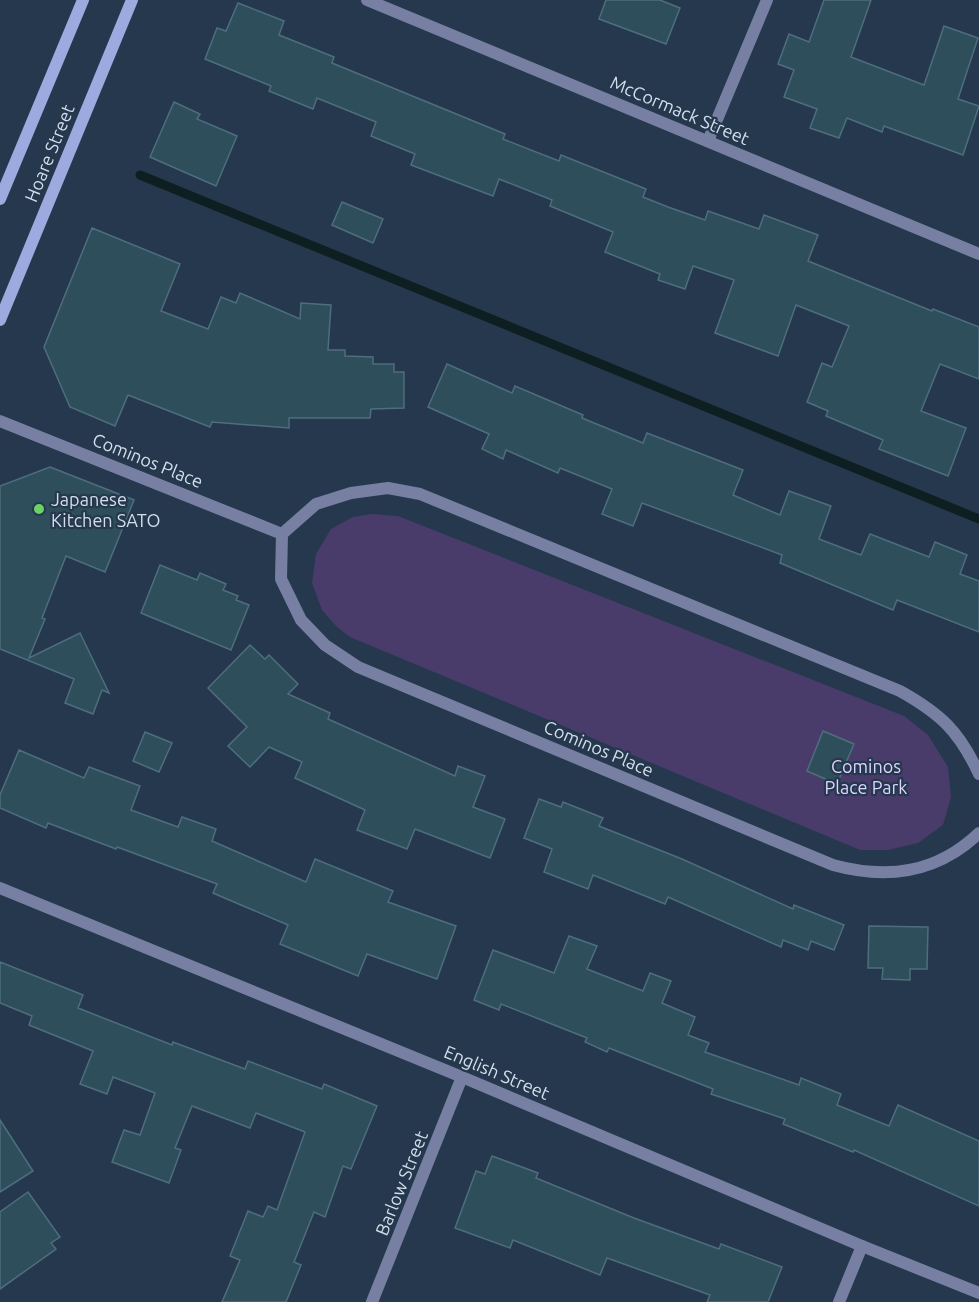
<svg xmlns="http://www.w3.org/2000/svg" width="979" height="1302" viewBox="0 0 979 1302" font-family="Ubuntu,sans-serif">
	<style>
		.green { fill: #493c6b }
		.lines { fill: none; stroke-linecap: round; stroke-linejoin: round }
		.stream { stroke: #0e1f22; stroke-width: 9 }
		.building { fill: #2e4e5c; stroke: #4e6e7e; stroke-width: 1.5 }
		.minor { stroke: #7780a2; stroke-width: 12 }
		.tertiary { stroke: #7780a2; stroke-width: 12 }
		.secondary { stroke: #9caae0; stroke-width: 12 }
		.poi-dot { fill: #6ad363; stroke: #25384d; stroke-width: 2 }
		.labels { text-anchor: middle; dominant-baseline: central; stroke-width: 4.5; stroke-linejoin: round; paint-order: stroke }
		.street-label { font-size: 18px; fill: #d3deec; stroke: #25384d }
		.poi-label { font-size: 18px; fill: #d3deec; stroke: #25384d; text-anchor: start }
		.park-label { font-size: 18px; fill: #ddd4ff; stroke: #25384d }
	</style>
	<rect width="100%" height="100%" fill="#25384d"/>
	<!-- green -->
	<path class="green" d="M 371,514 L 398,516 L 904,716 L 928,735 L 948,767 L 951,797 L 943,825 L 918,843 L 888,850 L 860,850 L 350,637 L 337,627 L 322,610 L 312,583 L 316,554 L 331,529 L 353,517 Z"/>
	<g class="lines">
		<!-- stream -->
		<path class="stream" d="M 140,175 L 979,519"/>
	</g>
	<!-- building -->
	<g class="building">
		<path d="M 606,0 L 660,0 L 680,8 L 666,44 L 599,19 Z"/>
		<path d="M 824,0 L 871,0 L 851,57 L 924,85 L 944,26 L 978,38 L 958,99 L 979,106 L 963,155 L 884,126 L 882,132 L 847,118 L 839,138 L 810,128 L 817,109 L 784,97 L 794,70 L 778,64 L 789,34 L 809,42 Z"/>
		<path d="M 238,3 L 284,21 L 279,35 L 334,57 L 332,63 L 505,134 L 503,139 L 559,161 L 561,155 L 646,189 L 643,197 L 668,207 L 705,220 L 708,211 L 759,229 L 764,215 L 818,235 L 808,261 L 932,311 L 933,309 L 979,327 L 979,379 L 940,364 L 921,411 L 966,428 L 948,476 L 879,449 L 883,440 L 826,416 L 828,411 L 807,402 L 822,363 L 832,367 L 849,326 L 796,305 L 778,356 L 715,333 L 734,280 L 693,266 L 685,289 L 658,280 L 660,274 L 605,252 L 613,232 L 550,206 L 552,200 L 499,179 L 493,196 L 411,165 L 415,154 L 371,136 L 376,122 L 317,98 L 313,109 L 269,91 L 271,86 L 205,59 L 217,28 L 226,31 Z"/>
		<path d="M 174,102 L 200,114 L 197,119 L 237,136 L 216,186 L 150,157 Z"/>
		<path d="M 342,202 L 383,219 L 373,243 L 332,225 Z"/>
		<path d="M 92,228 L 180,264 L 161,311 L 208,329 L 221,297 L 236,303 L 240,293 L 300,319 L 301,303 L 331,305 L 328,350 L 345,350 L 345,356 L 373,357 L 373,364 L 394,364 L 394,372 L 404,372 L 404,408 L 371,409 L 370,418 L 289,418 L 289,428 L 212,422 L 210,427 L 128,395 L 115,426 L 70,407 L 44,347 Z"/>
		<path d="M 447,364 L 512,393 L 515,386 L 583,415 L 582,418 L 643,443 L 647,433 L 743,470 L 733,495 L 780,515 L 789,491 L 831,506 L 819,539 L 861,555 L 870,534 L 929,557 L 935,542 L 967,555 L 960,574 L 979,581 L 979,632 L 897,600 L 893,610 L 780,563 L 782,555 L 642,503 L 633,526 L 602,514 L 612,489 L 560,468 L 558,473 L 506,450 L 503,459 L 482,449 L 489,434 L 428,407 Z"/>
		<path d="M 50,467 L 134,500 L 105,572 L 66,556 L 42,618 L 45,619 L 29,658 L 80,633 L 109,693 L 102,690 L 93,714 L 65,703 L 74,679 L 0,649 L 0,486 Z"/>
		<path d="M 160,565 L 197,580 L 200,573 L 226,584 L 223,590 L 238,596 L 236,600 L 249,605 L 231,650 L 141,613 Z"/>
		<path d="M 250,645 L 265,659 L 269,655 L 298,684 L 288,694 L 330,713 L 328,719 L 455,776 L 458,766 L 485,776 L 473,807 L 505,819 L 490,858 L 415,829 L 407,849 L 357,830 L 365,810 L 295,778 L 302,762 L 269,747 L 250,767 L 228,746 L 247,727 L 208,688 Z"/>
		<path d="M 823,731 L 854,744 L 837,784 L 807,771 Z"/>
		<path d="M 145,732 L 172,743 L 159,772 L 133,761 Z"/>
		<path d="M 19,750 L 84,778 L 89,767 L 140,786 L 131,810 L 178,827 L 182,817 L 216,829 L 212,841 L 306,882 L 315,859 L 393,891 L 388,902 L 456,926 L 437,979 L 367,954 L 358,976 L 280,944 L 288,925 L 213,893 L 217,884 L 117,847 L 116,849 L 48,823 L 46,828 L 0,808 L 0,795 Z"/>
		<path d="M 539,799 L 561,807 L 563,802 L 603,818 L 599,826 L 682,859 L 793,909 L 794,905 L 844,925 L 834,950 L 811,941 L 808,950 L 783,940 L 781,947 L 668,897 L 665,904 L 593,875 L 588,889 L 544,872 L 552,849 L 524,838 Z"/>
		<path d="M 869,926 L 928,927 L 927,969 L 910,969 L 910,980 L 882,979 L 883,968 L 868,968 Z"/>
		<path d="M 569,936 L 597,946 L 587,969 L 643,991 L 650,973 L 671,981 L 662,1003 L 695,1017 L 688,1035 L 709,1043 L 705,1052 L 799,1085 L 801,1078 L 841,1094 L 837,1105 L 889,1126 L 898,1105 L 979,1141 L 979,1206 L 854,1150 L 853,1152 L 783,1124 L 785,1119 L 711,1094 L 713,1089 L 609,1048 L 607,1052 L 585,1042 L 587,1038 L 501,1004 L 499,1010 L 474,1000 L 493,950 L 554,973 Z"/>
		<path d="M 0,962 L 83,995 L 78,1008 L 172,1045 L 173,1042 L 245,1069 L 248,1061 L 322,1089 L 324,1084 L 377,1106 L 351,1169 L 343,1166 L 325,1217 L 314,1212 L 294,1262 L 301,1265 L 286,1302 L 222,1302 L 240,1260 L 230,1256 L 248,1211 L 263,1217 L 268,1206 L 277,1210 L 305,1132 L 256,1113 L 250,1128 L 192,1106 L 175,1148 L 181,1150 L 169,1183 L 112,1162 L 124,1130 L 140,1135 L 155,1093 L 113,1077 L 107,1094 L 80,1084 L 93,1051 L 29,1025 L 32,1016 L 0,1003 Z"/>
		<path d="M 0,1120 L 33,1171 L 0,1192 Z"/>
		<path d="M 492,1156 L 538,1173 L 536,1178 L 634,1218 L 719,1249 L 721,1244 L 782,1267 L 768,1302 L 707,1302 L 710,1295 L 607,1258 L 600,1275 L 513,1240 L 510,1248 L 455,1228 L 476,1171 L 485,1174 Z"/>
		<path d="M 28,1192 L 60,1237 L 51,1243 L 56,1249 L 0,1289 L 0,1212 Z"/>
	</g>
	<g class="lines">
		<!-- minor -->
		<g class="minor">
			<path d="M 367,0 L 979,254"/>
			<path d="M 708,141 L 767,0"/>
			<path d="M 0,421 L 282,534"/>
			<path d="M 979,774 C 959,731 941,714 900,691 L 420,494 L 388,488 L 351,493 L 316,504 L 282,534 L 281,579 L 301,620 L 325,645 L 358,667 L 833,865 C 888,880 937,873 979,833"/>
			<path d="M 372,1302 L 462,1077"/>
			<path d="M 839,1302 L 862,1246"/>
		</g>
		<!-- tertiary -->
		<path class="tertiary" d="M 0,888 L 462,1077 L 862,1246 L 979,1293"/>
		<!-- secondary -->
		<g class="secondary">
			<path d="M 0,199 L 83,0"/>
			<path d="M 0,320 L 132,0"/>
		</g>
	</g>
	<!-- markers -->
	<circle class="poi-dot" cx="39" cy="509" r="6"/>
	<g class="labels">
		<!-- street labels -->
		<g class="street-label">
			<text transform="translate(680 110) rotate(23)">McCormack Street</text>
			<text transform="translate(49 153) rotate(-68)">Hoare Street</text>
			<text transform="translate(148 460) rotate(22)">Cominos Place</text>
			<text transform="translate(599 748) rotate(23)">Cominos Place</text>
			<text transform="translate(497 1072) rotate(23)">English Street</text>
			<text transform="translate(401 1183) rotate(-68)">Barlow Street</text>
		</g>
		<!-- poi labels -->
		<g class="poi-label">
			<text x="51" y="499">Japanese<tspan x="51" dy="21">Kitchen SATO</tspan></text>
		</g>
		<!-- park labels -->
		<g class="park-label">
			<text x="866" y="766">Cominos<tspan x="866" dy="21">Place Park</tspan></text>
		</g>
	</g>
</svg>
